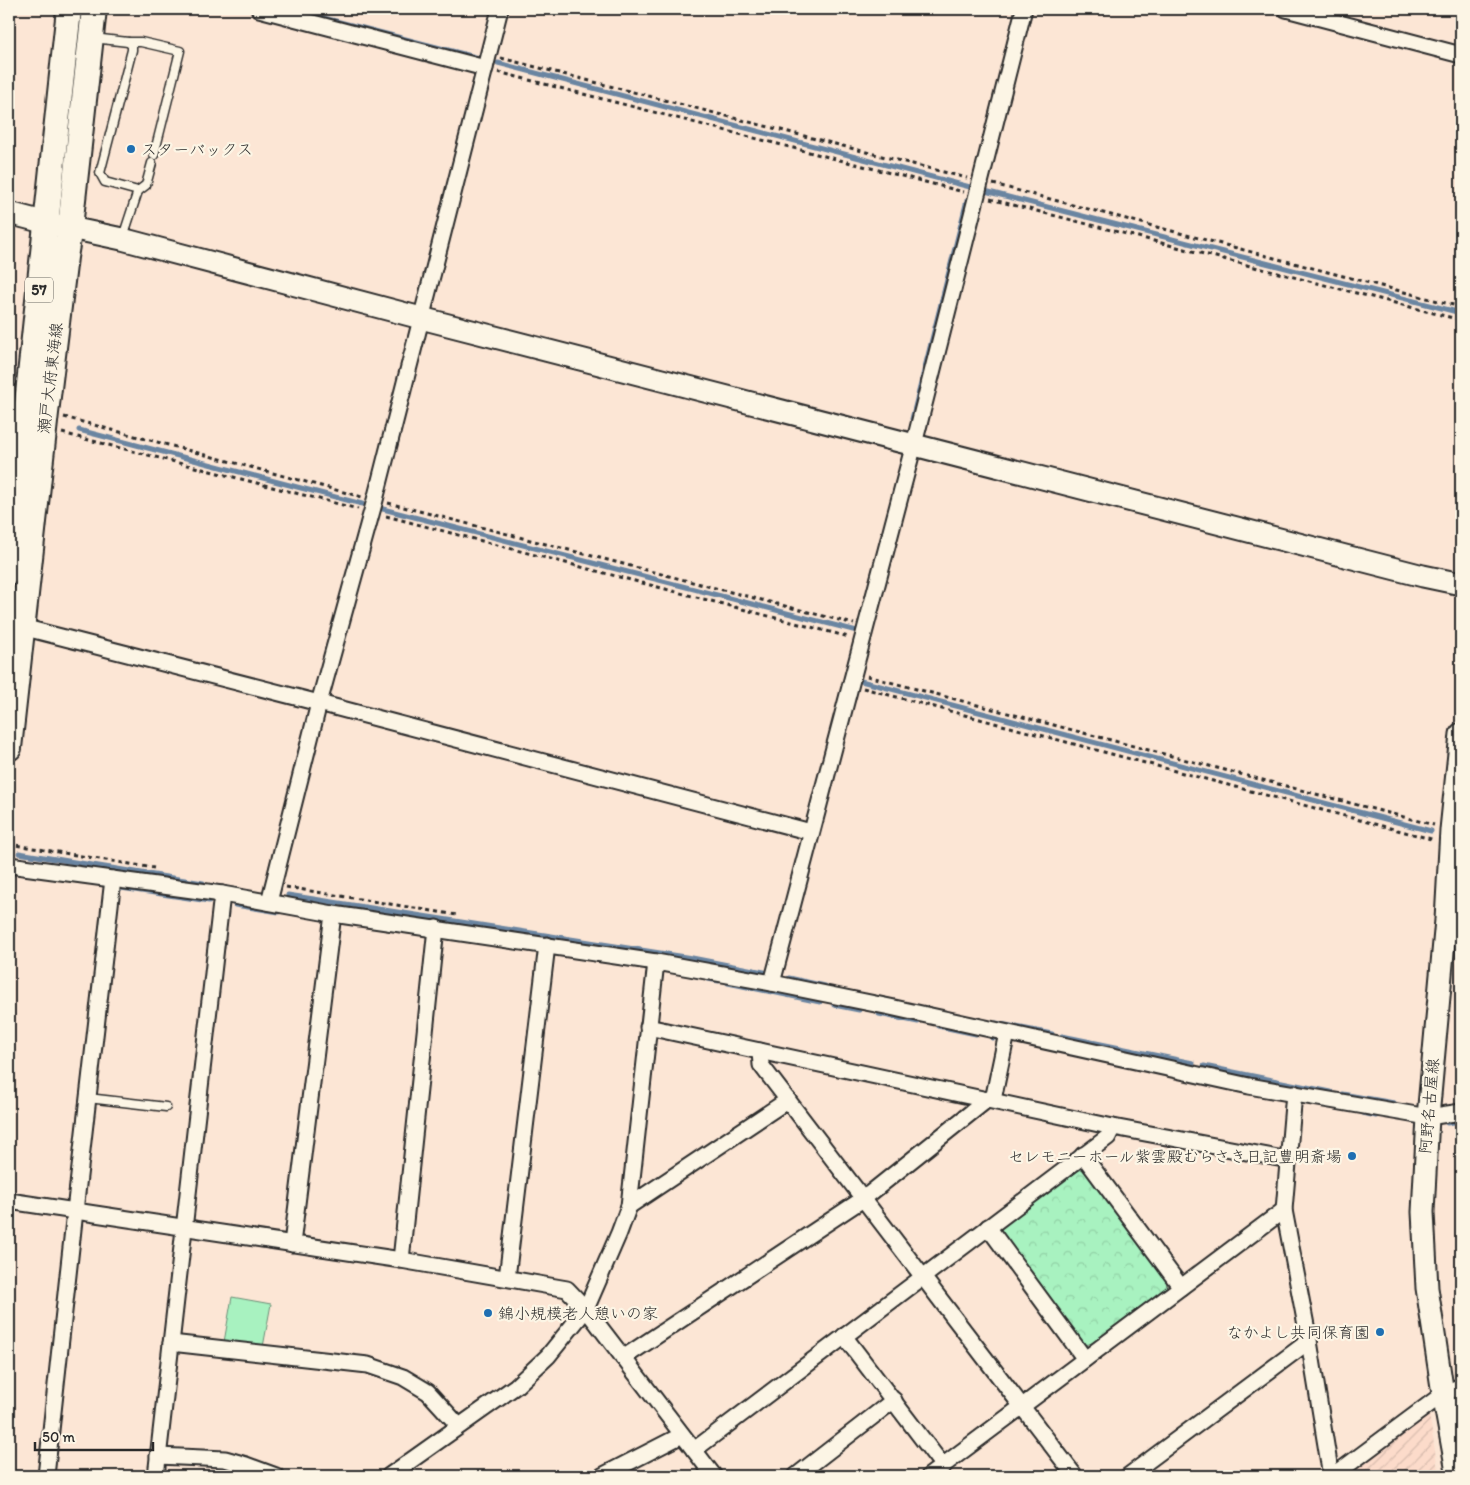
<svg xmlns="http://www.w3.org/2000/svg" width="1470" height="1485" viewBox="0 0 1470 1485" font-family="Itim,'Klee One',sans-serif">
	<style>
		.industrial { fill: url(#industrial-furrows) }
		.green { fill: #a8f2c0; stroke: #6a8e76 }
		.forest { fill: url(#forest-crowns); stroke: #6a8e76 }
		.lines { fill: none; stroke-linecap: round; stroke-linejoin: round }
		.stream { stroke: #6b85a1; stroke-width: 5 }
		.lane-casing { stroke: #2b2b2b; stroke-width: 11 }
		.street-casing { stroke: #2b2b2b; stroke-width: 19 }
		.secondary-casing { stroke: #2b2b2b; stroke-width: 25 }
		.primary-casing { stroke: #2b2b2b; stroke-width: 28 }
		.path { stroke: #2b2b2b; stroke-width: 3; stroke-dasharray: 4 4; stroke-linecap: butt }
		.lane { stroke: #fcf5e5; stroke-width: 8 }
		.street { stroke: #fcf5e5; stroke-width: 15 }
		.secondary { stroke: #fcf5e5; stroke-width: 21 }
		.primary { stroke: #fcf5e5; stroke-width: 24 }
		.poi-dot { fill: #1f6fb2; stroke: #fcf5e5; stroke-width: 2 }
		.labels { text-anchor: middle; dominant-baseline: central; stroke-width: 4.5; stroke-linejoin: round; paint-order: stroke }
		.shield { fill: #fcf5e5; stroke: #6a6863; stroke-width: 1 }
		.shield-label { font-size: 15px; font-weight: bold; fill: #2b2b2b }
		.poi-label { font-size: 16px; fill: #2b2b2b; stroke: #fcf5e5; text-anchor: start }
		.street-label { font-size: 16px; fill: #2b2b2b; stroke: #fcf5e5 }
	</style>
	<defs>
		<pattern id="industrial-furrows" width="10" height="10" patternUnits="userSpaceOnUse" patternTransform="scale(1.25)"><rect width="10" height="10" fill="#fcdbca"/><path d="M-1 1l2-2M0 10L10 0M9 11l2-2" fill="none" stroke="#d8bcae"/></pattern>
		<pattern id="forest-crowns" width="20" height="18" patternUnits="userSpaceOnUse" patternTransform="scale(1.25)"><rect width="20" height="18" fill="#a8f2c0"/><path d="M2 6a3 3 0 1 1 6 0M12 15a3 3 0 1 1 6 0" fill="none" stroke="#91d0a5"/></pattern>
	</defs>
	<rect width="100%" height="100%" fill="#fce6d5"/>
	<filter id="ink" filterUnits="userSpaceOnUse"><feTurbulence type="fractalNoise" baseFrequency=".02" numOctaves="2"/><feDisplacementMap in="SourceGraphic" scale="10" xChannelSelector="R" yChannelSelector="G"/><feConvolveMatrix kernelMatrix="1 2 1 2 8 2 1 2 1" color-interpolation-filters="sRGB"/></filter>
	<g filter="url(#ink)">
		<!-- industrial -->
		<path class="industrial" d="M 1429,1413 L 1439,1476 L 1348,1476 Z"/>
		<!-- green -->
		<path class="green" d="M 232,1297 L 271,1304 L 263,1347 L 224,1342 Z"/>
		<!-- forest -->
		<path class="forest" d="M 1086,1167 L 1167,1281 L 1166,1289 L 1094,1343 L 1083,1345 L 1000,1233 L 1001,1225 L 1078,1171 Z"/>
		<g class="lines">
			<!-- stream -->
			<g class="stream">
				<path d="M 289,9 L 479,58"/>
				<path d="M 498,63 L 970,187"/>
				<path d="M 985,191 L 1461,313"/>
				<path d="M 912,419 L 967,200"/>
				<path d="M 79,430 L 362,504"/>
				<path d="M 379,508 L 857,631"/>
				<path d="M 861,681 L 1431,831"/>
				<path d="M 19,853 L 203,883"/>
				<path d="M 121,888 L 209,901"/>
				<path d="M 288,895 L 692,958 L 769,973"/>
				<path d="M 235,905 L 279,912"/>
				<path d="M 789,978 L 825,986"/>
				<path d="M 708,979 L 719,981"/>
				<path d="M 728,983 L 820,1002"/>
				<path d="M 834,1005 L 859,1010"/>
				<path d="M 879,1014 L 918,1022"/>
				<path d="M 996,1023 L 1052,1034"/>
				<path d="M 938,1026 L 976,1034"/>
				<path d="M 1062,1036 L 1193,1063"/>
				<path d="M 993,1038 L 997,1038"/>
				<path d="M 1204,1066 L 1331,1092"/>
				<path d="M 1342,1094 L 1394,1103"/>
				<path d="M 1363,1113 L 1376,1116"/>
				<path d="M 1447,1123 L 1461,1121"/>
			</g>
			<!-- lane casing -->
			<g class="lane-casing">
				<g id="lane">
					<path d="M 93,38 L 128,42 L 132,45 L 132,50 L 100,173 L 105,182 L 138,191 L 123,237"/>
					<path d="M 128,42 L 141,42 L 180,51 L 154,155"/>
					<path d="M 138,191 L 146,185 L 152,163"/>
					<path d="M 88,1098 L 166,1107"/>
				</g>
			</g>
			<!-- street casing -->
			<g class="street-casing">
				<g id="street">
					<path d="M 259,9 L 485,68"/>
					<path d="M 1286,9 L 1461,55"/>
					<path d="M 9,414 L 25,421"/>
					<path d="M 22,627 L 319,703 L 811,832"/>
					<path d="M 9,865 L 222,894 L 333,914 L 656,962 L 772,983 L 890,1007 L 1249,1086 L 1428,1117 L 1461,1112"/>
					<path d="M 269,902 L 319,703 L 375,500 L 500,9"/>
					<path d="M 1446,920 L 1461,925"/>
					<path d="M 772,983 L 914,444 L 1024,9"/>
					<path d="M 648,1027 L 1113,1127 L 1289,1160"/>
					<path d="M 760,1051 L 761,1065 L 1075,1476"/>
					<path d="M 1294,1093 L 1284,1210 L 1309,1341 L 1331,1476"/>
					<path d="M 993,1100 L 1007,1033"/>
					<path d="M 1083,1155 L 1181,1287"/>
					<path d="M 9,1201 L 401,1260 L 567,1289 L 586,1309 L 714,1476"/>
					<path d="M 629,1206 L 788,1100"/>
					<path d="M 988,1227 L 1085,1359"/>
					<path d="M 292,1244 L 333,914"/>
					<path d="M 401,1260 L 436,928"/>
					<path d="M 507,1278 L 547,945"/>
					<path d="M 844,1336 L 943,1466"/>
					<path d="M 171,1343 L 368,1365 L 403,1377 L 428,1392 L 459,1426"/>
					<path d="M 623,1358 L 863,1199 L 988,1099"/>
					<path d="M 694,1450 L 1108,1137 L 1113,1127"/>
					<path d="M 158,1456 L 225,1459 L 246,1465 L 276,1476"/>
					<path d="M 46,1476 L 75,1211 L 113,879"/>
					<path d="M 156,1476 L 222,894"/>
					<path d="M 389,1476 L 516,1386 L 548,1356 L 586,1309 L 619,1233 L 629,1206 L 656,962"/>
					<path d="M 602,1476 L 682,1435"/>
					<path d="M 796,1476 L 894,1400"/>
					<path d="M 929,1476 L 1284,1210"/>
					<path d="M 1128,1476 L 1309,1341"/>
					<path d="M 1333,1476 L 1443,1394 L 1461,1386"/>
				</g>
			</g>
			<!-- secondary casing -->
			<g class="secondary-casing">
				<g id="secondary">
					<path d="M 9,213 L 47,223 L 122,239 L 421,318 L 1423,576 L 1461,584"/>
					<path d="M 1458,1476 L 1443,1394 L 1427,1288 L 1423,1212 L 1428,1117 L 1446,920 L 1451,830 L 1461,734"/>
				</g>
			</g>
			<!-- primary casing -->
			<g class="primary-casing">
				<g id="primary">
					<path d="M 9,572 L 69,9"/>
					<path d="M 9,748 L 46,413 L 65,257 L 70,227 L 94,9"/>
				</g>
			</g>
			<!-- path -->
			<g class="path">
				<path d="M 501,58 L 967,178"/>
				<path d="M 498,72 L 964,192"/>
				<path d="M 993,184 L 1461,307"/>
				<path d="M 990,199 L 1461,320"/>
				<path d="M 64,417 L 362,497"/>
				<path d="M 62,433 L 358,509"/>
				<path d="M 388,503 L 854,624"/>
				<path d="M 386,516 L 849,637"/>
				<path d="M 867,676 L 1434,825"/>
				<path d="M 863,688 L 1435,840"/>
				<path d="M 9,844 L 154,868"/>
				<path d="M 286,887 L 457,915"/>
			</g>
			<!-- lane -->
			<use href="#lane" class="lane"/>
			<!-- street -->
			<use href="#street" class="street"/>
			<!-- secondary -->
			<use href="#secondary" class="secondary"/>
			<!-- primary -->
			<use href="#primary" class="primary"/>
		</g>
	</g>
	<!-- markers -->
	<g class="poi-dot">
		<circle cx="131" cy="149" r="5"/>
		<circle cx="1352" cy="1156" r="5"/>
		<circle cx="488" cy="1313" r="5"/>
		<circle cx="1380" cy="1332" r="5"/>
	</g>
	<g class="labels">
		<!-- shield labels -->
		<rect class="shield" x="25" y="277.5" width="28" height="25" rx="4"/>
		<g class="shield-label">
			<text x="39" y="290">57</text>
		</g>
		<!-- poi labels -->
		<g class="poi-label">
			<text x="141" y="149">スターバックス</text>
			<text x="1342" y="1156" text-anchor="end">セレモニーホール紫雲殿むらさき日記豊明斎場</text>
			<text x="498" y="1313">錦小規模老人憩いの家</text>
			<text x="1370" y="1332" text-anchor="end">なかよし共同保育園</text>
		</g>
		<!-- street labels -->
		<g class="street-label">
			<text transform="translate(50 378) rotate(-83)">瀬戸大府東海線</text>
			<text transform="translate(1429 1106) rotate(-85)">阿野名古屋線</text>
		</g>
	</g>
	<!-- margin -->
	<rect width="1470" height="1485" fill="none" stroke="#fcf5e5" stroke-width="30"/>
	<rect x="15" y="15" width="1440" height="1455" fill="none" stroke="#2b2b2b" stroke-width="2" filter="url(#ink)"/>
	<!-- scale -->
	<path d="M35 1442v8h118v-8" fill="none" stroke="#2b2b2b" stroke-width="2.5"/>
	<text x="42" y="1442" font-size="15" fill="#2b2b2b" stroke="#fcf5e5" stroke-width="4" paint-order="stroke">50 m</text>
</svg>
